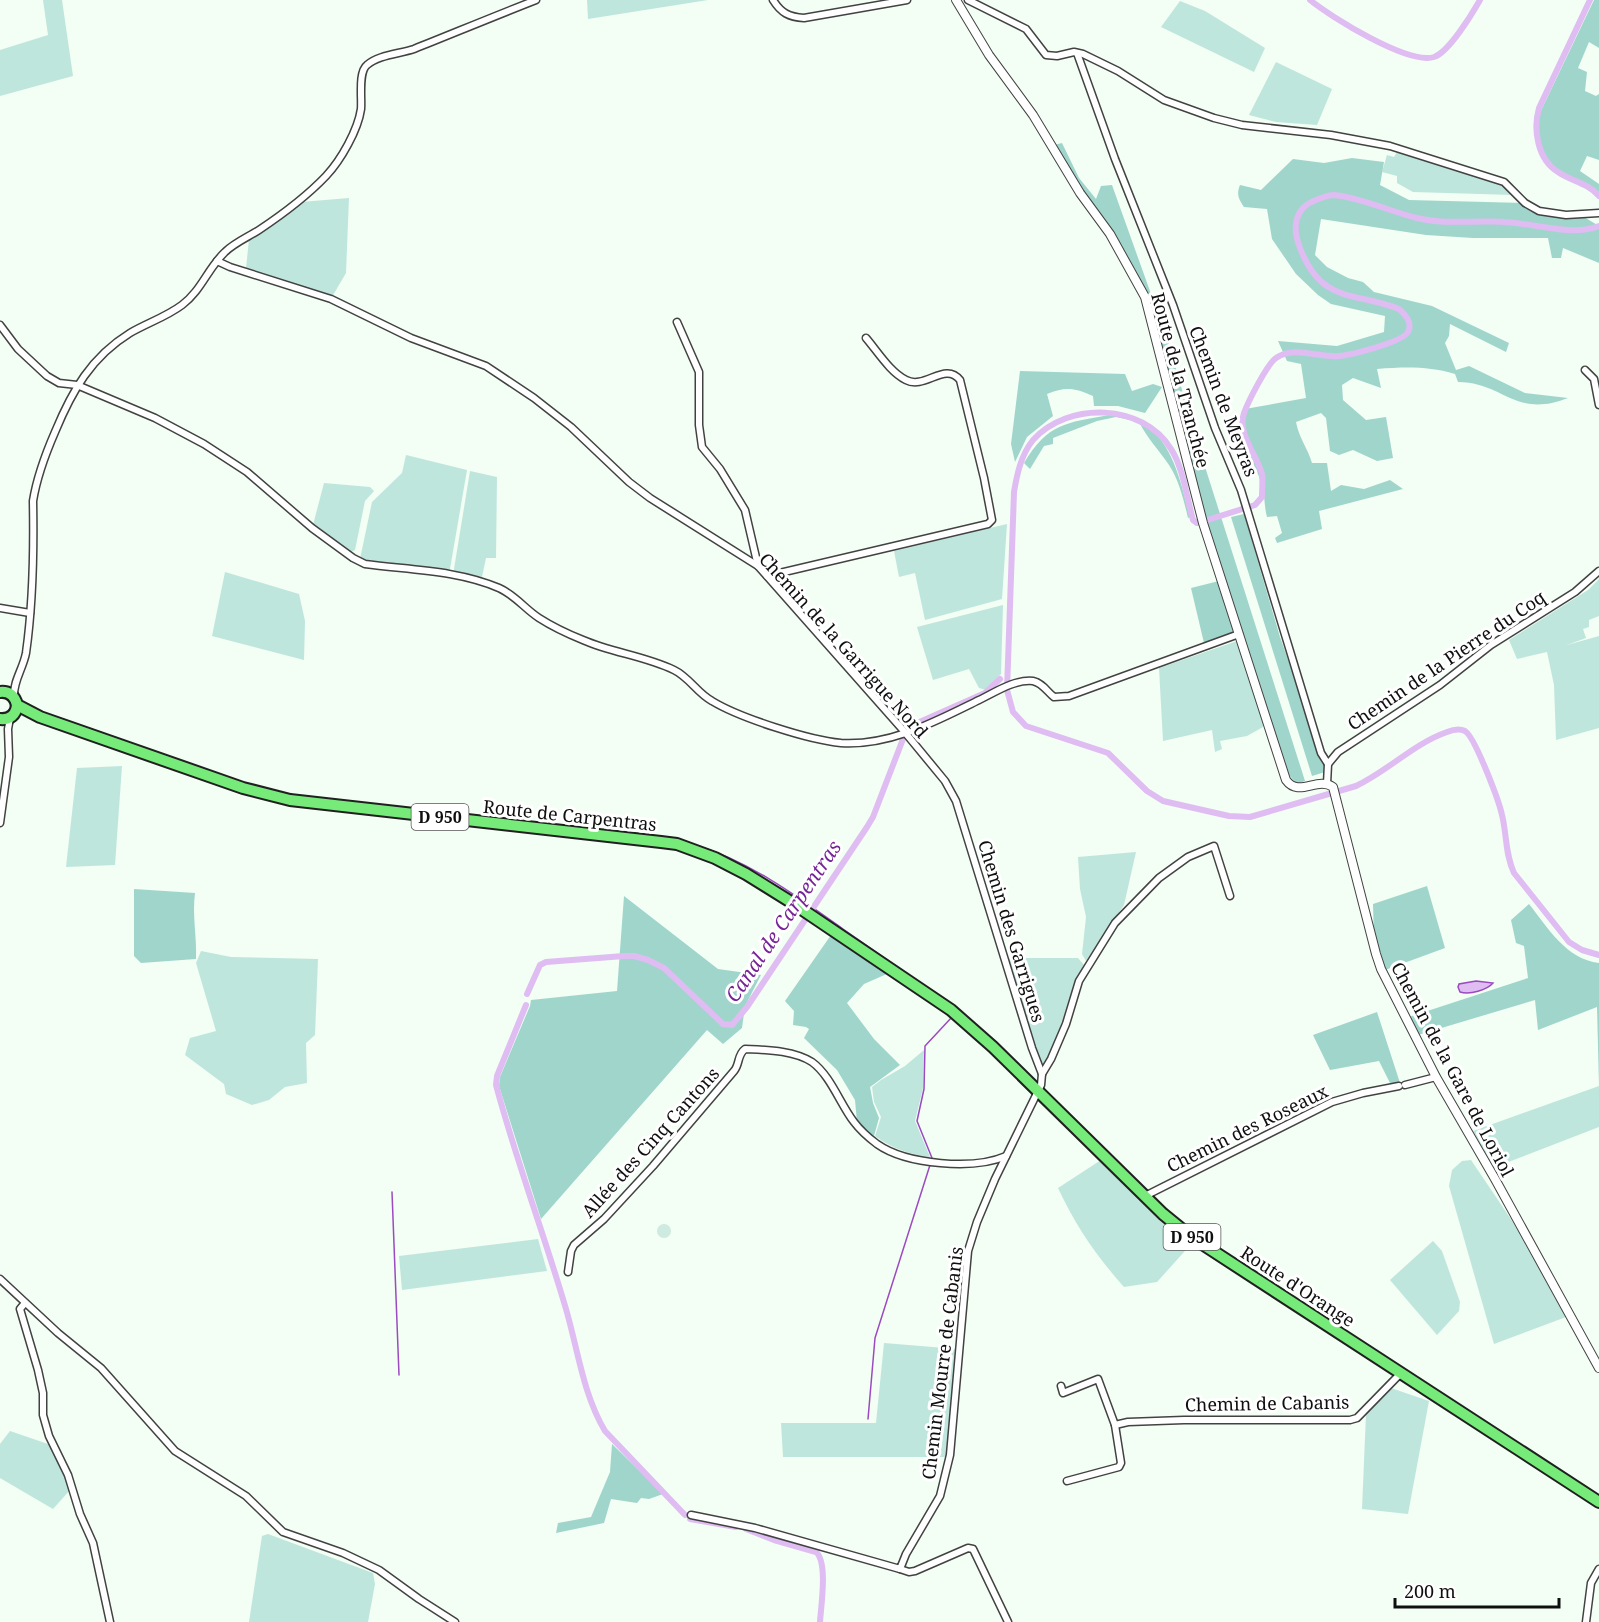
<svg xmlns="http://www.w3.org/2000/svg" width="1599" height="1622" viewBox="0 0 1599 1622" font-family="'Noto Serif',serif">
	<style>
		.green { fill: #bfe6dd }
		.forest { fill: #a0d5cc }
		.pitch { fill: #cdebe0 }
		.water { fill: #dfbcf1; stroke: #9b4ac1; stroke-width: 1.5 }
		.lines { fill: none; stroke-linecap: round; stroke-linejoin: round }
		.stream { stroke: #9b4ac1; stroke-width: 1.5 }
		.canal { stroke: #dfbcf1; stroke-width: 6 }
		.minor-casing { stroke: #424242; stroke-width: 9 }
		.tertiary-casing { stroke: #424242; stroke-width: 10 }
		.primary-casing { stroke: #202020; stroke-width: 14 }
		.minor { stroke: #fff; stroke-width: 6 }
		.tertiary { stroke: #fff; stroke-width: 8 }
		.primary { stroke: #76eb7a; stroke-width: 10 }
		.labels { text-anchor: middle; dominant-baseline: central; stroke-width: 6; stroke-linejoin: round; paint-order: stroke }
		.shield { fill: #fff; stroke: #575757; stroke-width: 1.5 }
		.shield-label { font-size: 16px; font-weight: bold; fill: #0f0f0f }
		.street-label { font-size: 18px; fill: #0f0f0f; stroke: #fff }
		.water-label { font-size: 20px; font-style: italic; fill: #762496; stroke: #fff }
	</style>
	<rect width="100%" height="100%" fill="#f3fef4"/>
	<!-- green -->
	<g class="green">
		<path d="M 43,0 L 62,0 L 73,76 L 0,96 L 0,50 L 48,35 Z"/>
		<path d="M 587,0 L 708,0 L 588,19 Z"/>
		<path d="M 1180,1 L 1205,11 L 1265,48 L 1254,72 L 1161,27 Z"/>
		<path d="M 1276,62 L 1332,89 L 1317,125 L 1276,122 L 1249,115 Z"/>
		<path d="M 1397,152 L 1499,180 L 1514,195 L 1413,192 L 1397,183 L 1397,176 L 1382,172 L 1387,155 L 1394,157 Z"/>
		<path d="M 349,198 L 346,273 L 332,297 L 246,269 L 249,239 L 301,202 Z"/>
		<path d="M 406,455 L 467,470 L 450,569 L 446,571 L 366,562 L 360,559 L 372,502 L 402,473 Z"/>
		<path d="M 470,471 L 497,477 L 496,558 L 486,558 L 482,577 L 455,573 L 454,569 Z"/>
		<path d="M 324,483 L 370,487 L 374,491 L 365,501 L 355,550 L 349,553 L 313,525 Z"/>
		<path d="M 1007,524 L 1002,599 L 925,620 L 915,573 L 899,577 L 894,551 Z"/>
		<path d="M 225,572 L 299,594 L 305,621 L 304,660 L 212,636 Z"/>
		<path d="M 1599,579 L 1599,616 L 1589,620 L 1589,627 L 1583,629 L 1586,638 L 1567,645 L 1599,636 L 1599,728 L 1556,740 L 1554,685 L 1547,652 L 1517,659 L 1509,640 L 1588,590 Z"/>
		<path d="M 1003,605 L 1001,674 L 986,690 L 979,688 L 969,669 L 933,680 L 917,627 Z"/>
		<path d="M 1237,641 L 1264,721 L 1263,727 L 1247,736 L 1220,741 L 1222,749 L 1215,752 L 1212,730 L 1163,741 L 1159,668 Z"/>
		<path d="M 122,766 L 115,865 L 66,867 L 77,768 Z"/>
		<path d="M 1136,852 L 1124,905 L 1086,961 L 1082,954 L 1086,917 L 1080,889 L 1078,857 Z"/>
		<path d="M 201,951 L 231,957 L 318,959 L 315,1035 L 306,1043 L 307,1083 L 285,1087 L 269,1100 L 252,1105 L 226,1094 L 224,1084 L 185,1055 L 190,1038 L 216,1031 L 196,963 Z"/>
		<path d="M 1007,958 L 1078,958 L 1084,965 C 1066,996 1063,1034 1044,1065 L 1040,1063 Z"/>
		<path d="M 924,1050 L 923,1088 L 915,1121 L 930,1157 C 911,1155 891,1148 875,1136 L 881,1117 L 874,1102 L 872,1087 L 881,1080 L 905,1066 Z"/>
		<path d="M 1599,1086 L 1599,1127 L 1493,1168 L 1473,1131 Z"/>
		<path d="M 1101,1160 L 1193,1242 L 1157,1282 L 1124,1287 C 1095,1254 1077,1228 1058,1188 Z"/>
		<path d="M 1471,1160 L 1525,1240 L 1566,1317 L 1494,1344 L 1449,1186 L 1452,1170 L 1462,1161 Z"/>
		<path d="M 538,1239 L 547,1271 L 402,1290 L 399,1256 Z"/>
		<path d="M 1433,1241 L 1442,1251 L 1460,1302 L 1459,1311 L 1437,1335 L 1390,1280 Z"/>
		<path d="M 884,1343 L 957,1349 L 947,1457 L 783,1457 L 781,1423 L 876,1423 Z"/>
		<path d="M 1391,1388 L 1429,1401 L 1408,1514 L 1362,1509 L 1366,1414 Z"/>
		<path d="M 10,1431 L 48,1444 L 65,1475 L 70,1490 L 53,1509 L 0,1478 L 0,1444 Z"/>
		<path d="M 268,1534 L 373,1573 L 375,1584 L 368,1622 L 249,1622 L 262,1536 Z"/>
	</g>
	<!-- forest -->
	<g class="forest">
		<path d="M 1594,0 L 1599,0 L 1599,48 L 1589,42 L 1578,68 L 1587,72 L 1585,91 L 1596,96 L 1599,94 L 1599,160 L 1587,156 L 1580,171 L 1599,184 L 1599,194 C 1588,182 1571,180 1558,170 C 1542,159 1537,137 1537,119 Z"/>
		<path d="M 1062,143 L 1079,178 L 1096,199 L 1101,186 L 1112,185 L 1170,347 L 1193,429 L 1305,781 L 1297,784 L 1289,775 L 1205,517 L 1153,317 L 1054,145 Z"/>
		<path d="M 1352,158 L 1384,162 L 1380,185 L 1409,200 L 1524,203 L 1529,208 L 1584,217 L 1599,226 L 1599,263 L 1563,248 L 1561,258 L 1552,258 L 1548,238 L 1473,238 L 1426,235 L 1321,219 L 1315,255 L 1327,267 L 1348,278 L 1363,282 L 1374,292 L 1432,306 L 1509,343 L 1506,352 L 1450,324 L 1449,336 L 1445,343 L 1456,370 L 1469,366 L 1525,393 L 1568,398 C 1515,419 1503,382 1458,382 L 1455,374 C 1428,366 1405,367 1377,369 L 1381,388 L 1353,378 L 1342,385 L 1343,400 L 1366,420 L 1386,417 L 1393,458 L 1377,461 L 1353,450 L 1339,455 L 1330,451 L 1326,418 L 1321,413 L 1296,422 C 1299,438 1307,447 1312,463 L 1327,463 L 1331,491 L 1341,485 L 1364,489 L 1390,480 L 1403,489 L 1319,511 L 1322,529 L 1277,543 L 1275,538 L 1282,533 L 1277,516 L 1267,517 C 1264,506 1265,496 1262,485 C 1255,460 1232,435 1245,409 L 1306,398 L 1301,364 L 1287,361 L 1278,341 L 1337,346 L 1384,332 L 1385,316 L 1331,304 L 1318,295 L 1296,274 L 1272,239 L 1267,209 L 1244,207 C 1239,199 1236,195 1240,185 L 1261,190 L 1293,159 L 1324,163 Z"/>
		<path d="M 1020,371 L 1125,374 L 1132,391 L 1153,384 L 1162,387 L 1145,413 L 1118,406 L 1094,406 L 1093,396 C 1075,388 1066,386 1047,394 L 1053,416 L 1027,437 L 1015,462 L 1011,444 Z"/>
		<path d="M 1109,415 C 1120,417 1135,417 1145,424 C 1174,445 1181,484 1190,517 L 1188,518 C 1184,501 1179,480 1169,465 C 1159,450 1147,438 1139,422 L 1116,417 L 1097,421 L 1053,438 L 1053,444 L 1044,446 L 1030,469 L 1024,463 C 1048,423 1066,423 1109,415 Z"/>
		<path d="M 1244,514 L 1280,637 L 1325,764 L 1325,772 L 1312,776 L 1231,517 Z"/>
		<path d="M 1219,581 L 1236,632 L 1204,643 L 1191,588 Z"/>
		<path d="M 1427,886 L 1445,948 L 1385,970 L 1374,938 L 1373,904 Z"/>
		<path d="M 134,889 L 195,893 C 192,915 197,937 196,959 L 141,963 L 134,956 Z"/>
		<path d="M 624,896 L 718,969 L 761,975 L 745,1006 L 742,1028 L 723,1044 L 707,1030 L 541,1219 L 499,1086 L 500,1077 L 530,1006 L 531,1000 L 617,991 Z"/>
		<path d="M 1529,904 C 1548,928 1566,959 1599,963 L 1599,1085 L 1597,1007 L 1538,1030 L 1535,1000 L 1418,1035 L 1409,1017 L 1528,978 L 1524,946 L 1516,943 L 1511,920 Z"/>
		<path d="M 831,935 L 889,973 L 864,984 L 847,1003 L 874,1039 L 900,1065 L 870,1087 L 873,1103 L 879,1118 L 874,1136 L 857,1122 L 855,1100 L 837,1070 L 804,1038 L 809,1029 L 806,1027 L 793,1025 L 794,1011 L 785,1001 Z"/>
		<path d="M 1377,1012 L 1400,1083 L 1391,1085 L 1379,1061 L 1330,1070 L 1313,1035 Z"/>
		<path d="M 612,1444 L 663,1494 L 649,1499 L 641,1498 L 637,1503 L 611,1499 L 604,1523 L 556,1533 L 558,1523 L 591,1517 L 610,1472 Z"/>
	</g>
	<!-- pitch -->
	<circle class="pitch" cx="664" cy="1231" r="7"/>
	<!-- water -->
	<path class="water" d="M 1476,981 L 1493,983 C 1487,990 1470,995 1460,992 L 1458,987 L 1459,984 Z"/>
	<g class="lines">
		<!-- stream -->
		<g class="stream">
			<path d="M 695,845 C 749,861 797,896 843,929 C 869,947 896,966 922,984"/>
			<path d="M 962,1013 L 979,1028"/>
			<path d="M 932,1160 L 932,1158 L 917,1121 L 924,1089 L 925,1046 L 952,1017"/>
			<path d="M 392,1192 L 399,1375"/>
			<path d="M 868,1419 L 875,1338 L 930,1165"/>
		</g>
		<!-- canal -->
		<g class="canal">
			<path d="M 1310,0 C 1331,17 1408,65 1434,57 C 1449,52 1472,14 1480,0"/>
			<path d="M 1590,0 L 1539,108 C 1533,129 1537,159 1558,172 C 1571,181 1588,183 1599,196"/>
			<path d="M 1599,226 C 1570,237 1535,223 1504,222 C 1476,220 1445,225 1417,218 C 1392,212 1359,197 1334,195 C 1328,195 1321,198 1316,200 C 1294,208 1292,228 1300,248 C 1322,305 1354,291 1399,309 C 1406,315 1413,323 1408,332 C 1403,342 1351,355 1339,356 C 1319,358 1294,345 1276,358 C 1267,364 1248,402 1244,413 C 1237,434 1257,455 1262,474 C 1263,481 1262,489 1262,497 L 1255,505 L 1201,522 L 1197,523 L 1193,520 C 1187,499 1183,467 1171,449 C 1143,403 1068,401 1033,440 C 1021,455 1017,474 1014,492 L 1007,690 L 1013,712 L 1026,726 L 1108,753 L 1147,791 L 1163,801 L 1229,816 L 1250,817 L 1356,786 C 1388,771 1413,744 1447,732 C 1452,730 1459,728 1465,731 C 1475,737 1499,801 1502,815 C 1507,835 1505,854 1514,873 L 1569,942 L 1582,950 L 1599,955"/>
			<path d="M 909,729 L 915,724 L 985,693 L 1000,679"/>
			<path d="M 527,994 L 540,965 L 546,962 L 624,956 L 634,956 L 648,960 L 664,968 L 723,1024 L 732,1025 L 747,1007 L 867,827 L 873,817 L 903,739"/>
			<path d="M 526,1005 L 497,1076 L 496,1085 C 516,1160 544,1234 566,1309 C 578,1350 583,1394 605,1431 L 685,1515"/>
			<path d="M 690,1519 L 736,1527"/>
			<path d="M 746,1529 L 774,1540 L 816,1552 C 828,1562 821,1606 820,1622"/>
		</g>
		<!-- minor casing -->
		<g class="minor-casing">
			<g id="minor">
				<path d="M 773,0 C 781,13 789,17 804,18 L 907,0"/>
				<path d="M 968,0 L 1026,29 L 1046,55 L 1057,56 L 1074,52 L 1083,54 L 1118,71 L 1164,100 L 1214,118 L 1242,125 L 1331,135 L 1390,146 L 1504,182 L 1525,203 L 1539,211 L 1566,215 L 1599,213"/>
				<path d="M 1077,53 L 1115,159 L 1173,305 L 1215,428 L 1241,490 L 1321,753 L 1328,764"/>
				<path d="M 217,261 L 230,267 L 331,299 L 411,338 L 486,366 L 534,398 L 571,427 L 629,482 L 650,498 L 758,566 L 903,730 L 945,781 L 956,801 L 1032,1048 L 1042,1074 L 1041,1085 L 995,1179 L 977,1222 L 968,1251 L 950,1455 L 940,1496 L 906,1554 L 900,1569 L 755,1528 L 691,1515"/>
				<path d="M 677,322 L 699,372 L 699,425 L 702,447 L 720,469 L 745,510 L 758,566"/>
				<path d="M 0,325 L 18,349 L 47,376 L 59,383 L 77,385 L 155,418 L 204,444 L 247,472 L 312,528 L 353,558 L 365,564 C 410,570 457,570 499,588 C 515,595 525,609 539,618 C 553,627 568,634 583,640 C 613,653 645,656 674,670 C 689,677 697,693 712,701 C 740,718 809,740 841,743 C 891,746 936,721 979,700 C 994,693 1014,679 1033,681 C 1043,683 1047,692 1054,697 L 1069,696 L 1239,634"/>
				<path d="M 1585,370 L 1594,379 L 1599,405"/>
				<path d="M 767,576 L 988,524 L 992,520 L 984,478 L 960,380 C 945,361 925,390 906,380 C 890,372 878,352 866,338"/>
				<path d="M 0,608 L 30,613"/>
				<path d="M 14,697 C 13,681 23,669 26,653 C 33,603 34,551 33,501 C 37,476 45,455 55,432 C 72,391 91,357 130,333 C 147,323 166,317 182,305 C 201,291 208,268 225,252 C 234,243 248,237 259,230 C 283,214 306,197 326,176 C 341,160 358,130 361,109 C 362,98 358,72 367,65 C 378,55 399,54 414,49 C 454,33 495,16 536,0"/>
				<path d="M 1327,784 L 1328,764 L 1338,752 L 1440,685 L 1491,645 L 1575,592 L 1599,571"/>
				<path d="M 0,823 L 9,757 L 8,729 L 10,718"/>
				<path d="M 1042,1074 L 1051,1059 L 1066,1024 L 1079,981 L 1115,923 L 1159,878 L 1188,857 L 1214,846 L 1230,896"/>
				<path d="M 1405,1085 L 1436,1077"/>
				<path d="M 1145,1196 L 1332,1102 L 1363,1093 L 1399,1086"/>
				<path d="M 568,1272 L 571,1251 L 574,1245 L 604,1219 L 653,1166 L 734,1071 C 740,1064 737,1055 745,1049 C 766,1050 793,1050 812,1062 C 831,1076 840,1104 854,1122 C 860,1130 869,1138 877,1144 C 907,1165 974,1170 1006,1156"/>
				<path d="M 0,1279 L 58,1333 L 101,1368 L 175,1451 L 246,1496 L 283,1532 L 343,1553 L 379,1570 L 419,1599 L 455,1622"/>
				<path d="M 25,1303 L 20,1309 L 38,1370 L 43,1393 L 43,1415 L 49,1436 L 68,1475 L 80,1514 L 93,1543 L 110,1622"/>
				<path d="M 1061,1386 L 1063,1393 L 1098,1379 L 1115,1425 L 1128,1422 L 1184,1420 L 1350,1420 L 1357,1418 L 1401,1373"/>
				<path d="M 1067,1481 L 1119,1467 L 1121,1463 L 1115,1425"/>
				<path d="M 900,1569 L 909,1572 L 915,1571 L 968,1548 L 973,1549 L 1008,1622"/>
				<path d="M 1586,1622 L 1591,1583 L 1599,1569"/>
			</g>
		</g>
		<!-- tertiary casing -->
		<g class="tertiary-casing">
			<path id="tertiary" d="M 956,0 L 989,55 L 1033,115 L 1080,193 L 1110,234 L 1145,297 L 1203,523 L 1286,780 C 1299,798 1317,776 1333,787 L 1376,954 L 1381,969 L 1436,1077 L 1495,1179 L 1599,1368"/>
		</g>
		<!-- primary casing -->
		<g class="primary-casing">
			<g id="primary">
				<path d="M 0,692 C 9,691 15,696 17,705 L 40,717 L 243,788 L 290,800 L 661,842 L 677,844 L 715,858 L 746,874 L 791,902 L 951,1010 L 993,1047 L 1163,1214 L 1190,1236 L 1599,1502"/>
				<path d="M 0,719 C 10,720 16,715 17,705"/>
			</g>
		</g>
		<!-- minor -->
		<use href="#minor" class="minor"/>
		<!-- tertiary -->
		<use href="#tertiary" class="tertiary"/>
		<!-- primary -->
		<use href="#primary" class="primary"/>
	</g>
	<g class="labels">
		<!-- shield labels -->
		<g class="shield">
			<rect x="411.5" y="804" width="57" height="26" rx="4.5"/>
			<rect x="1163.5" y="1224" width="57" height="26" rx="4.5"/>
		</g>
		<g class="shield-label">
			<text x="440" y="817">D 950</text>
			<text x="1192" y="1237">D 950</text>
		</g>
		<!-- street labels -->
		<g class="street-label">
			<text transform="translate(1181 380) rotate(75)">Route de la Tranchée</text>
			<text transform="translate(1224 401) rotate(69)">Chemin de Meyras</text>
			<text transform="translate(844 645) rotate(48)">Chemin de la Garrigue Nord</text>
			<text transform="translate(1446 660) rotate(-34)">Chemin de la Pierre du Coq</text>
			<text transform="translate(570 815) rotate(6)">Route de Carpentras</text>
			<text transform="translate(1012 931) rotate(73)">Chemin des Garrigues</text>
			<text transform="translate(1453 1069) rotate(62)">Chemin de la Gare de Loriol</text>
			<text transform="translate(1247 1128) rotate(-26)">Chemin des Roseaux</text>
			<text transform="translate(650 1142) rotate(-48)">Allée des Cinq Cantons</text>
			<text transform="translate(1298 1286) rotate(33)">Route d'Orange</text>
			<text transform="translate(942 1363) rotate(-83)">Chemin Mourre de Cabanis</text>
			<text transform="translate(1267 1403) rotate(-1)">Chemin de Cabanis</text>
		</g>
		<!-- water labels -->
		<g class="water-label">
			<text transform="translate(783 921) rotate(-56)">Canal de Carpentras</text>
		</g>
	</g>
	<!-- scale -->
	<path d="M1395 1598v9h164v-9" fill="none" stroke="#0f0f0f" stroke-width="3"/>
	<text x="1404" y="1598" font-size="18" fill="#0f0f0f" stroke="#ffffff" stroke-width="4.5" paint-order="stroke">200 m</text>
</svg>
